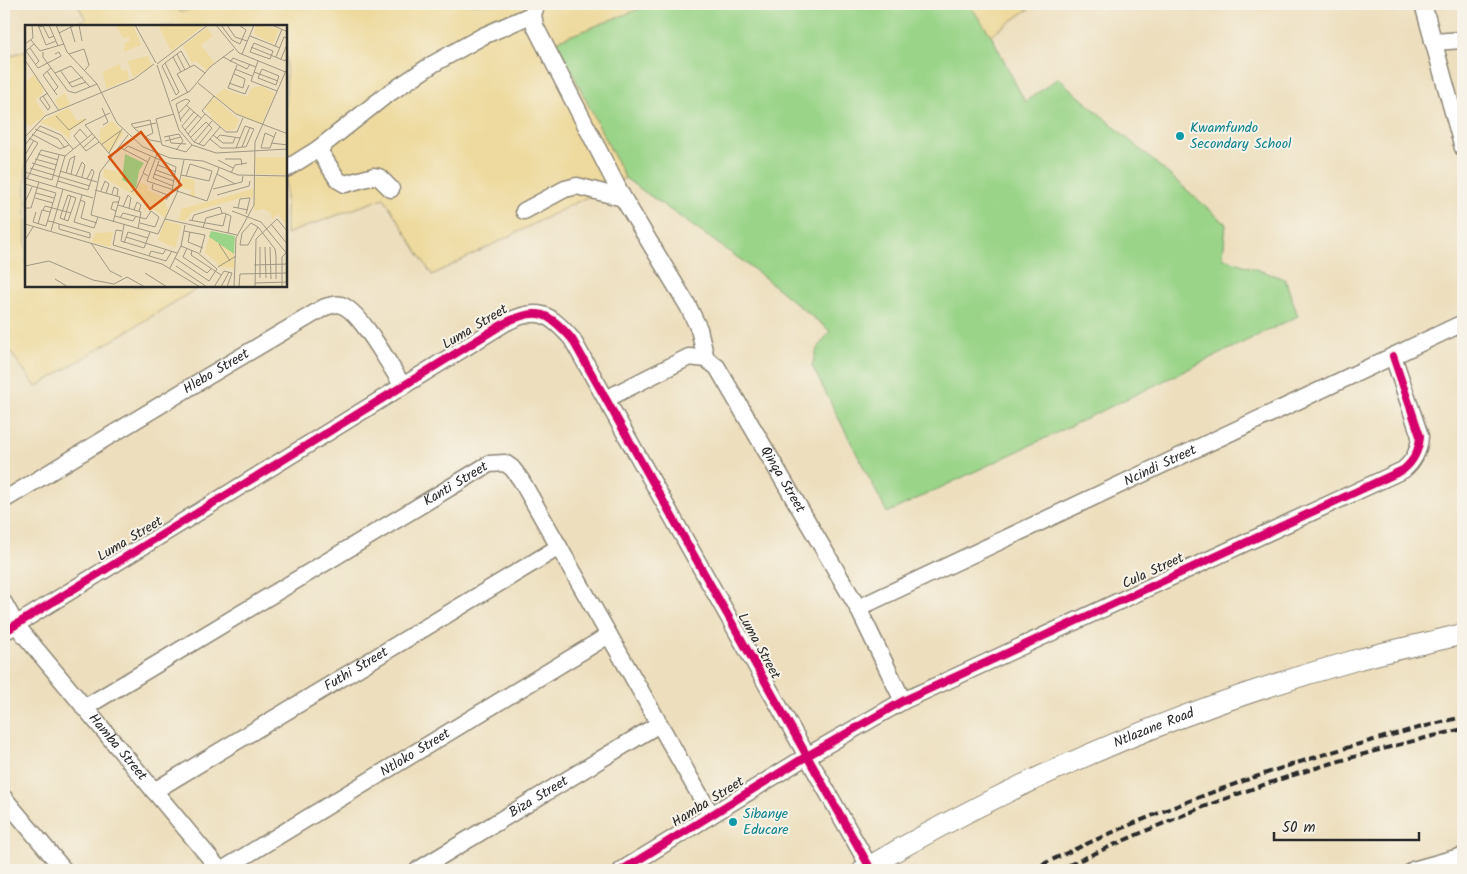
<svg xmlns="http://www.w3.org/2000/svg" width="1467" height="874" viewBox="0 0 1467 874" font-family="Kalam,sans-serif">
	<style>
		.green { fill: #9ad488; stroke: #62805a }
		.sand { fill: #eeda9e; stroke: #8c8264 }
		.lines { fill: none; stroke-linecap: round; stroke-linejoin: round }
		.minor-casing { stroke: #8c8574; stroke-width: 19 }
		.tertiary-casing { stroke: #8c8574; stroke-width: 22 }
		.minor { stroke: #fff; stroke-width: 16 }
		.tertiary { stroke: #fff; stroke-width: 20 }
		.rail { stroke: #2b2b2b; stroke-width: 4; stroke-dasharray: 8 4; stroke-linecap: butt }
		.cycleway-casing { stroke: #f7f3e8; stroke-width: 11 }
		.cycleway { stroke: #d6006c; stroke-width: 8 }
		.culture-dot { fill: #0f9aa8; stroke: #f7f3e8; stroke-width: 2 }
		.labels { text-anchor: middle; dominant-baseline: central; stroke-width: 4; stroke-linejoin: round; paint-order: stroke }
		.culture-label { font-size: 14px; fill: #0d838f; stroke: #f7f3e8; text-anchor: start }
		.street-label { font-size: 14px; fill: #2b2b2b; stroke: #f7f3e8 }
		.inset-road { fill: none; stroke: #9f9783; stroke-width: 1 }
		.view { fill: #d5540f; fill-opacity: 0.15; stroke: #d5540f; stroke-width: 2.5 }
		.inset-edge { fill: none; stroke: #2b2b2b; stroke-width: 2.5 }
	</style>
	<rect width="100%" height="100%" fill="#f7f3e8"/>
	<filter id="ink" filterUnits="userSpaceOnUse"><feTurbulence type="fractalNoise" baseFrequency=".02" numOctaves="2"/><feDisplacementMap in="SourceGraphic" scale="10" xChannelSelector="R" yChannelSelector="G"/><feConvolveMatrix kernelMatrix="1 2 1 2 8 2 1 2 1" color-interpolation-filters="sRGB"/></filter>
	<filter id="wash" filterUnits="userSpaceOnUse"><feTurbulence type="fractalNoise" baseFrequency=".0096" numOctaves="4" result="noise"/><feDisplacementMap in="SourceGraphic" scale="20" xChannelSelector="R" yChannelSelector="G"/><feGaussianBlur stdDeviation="1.12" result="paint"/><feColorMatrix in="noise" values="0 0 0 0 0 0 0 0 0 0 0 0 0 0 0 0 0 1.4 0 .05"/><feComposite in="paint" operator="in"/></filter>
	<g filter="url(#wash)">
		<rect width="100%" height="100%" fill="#eddfbe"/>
		<!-- green -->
		<path class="green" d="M 652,4 L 969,4 L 991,35 L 1025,102 L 1058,78 L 1226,224 L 1223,258 L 1285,279 L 1298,316 L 1052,435 L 887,513 L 812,366 L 817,349 L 830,331 L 751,267 L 625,178 L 556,41 Z"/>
		<!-- sand -->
		<g class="sand">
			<path d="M 77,4 L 169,4 L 181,12 L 207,4 L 652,4 L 556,41 L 625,178 L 432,275 L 384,198 L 286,234 L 286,26 L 72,26 L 86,19 Z"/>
			<path d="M 969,4 L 1036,4 L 991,35 Z"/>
			<path d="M 26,50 L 26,286 L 201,286 L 36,387 L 4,343 L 4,58 Z"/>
		</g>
	</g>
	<g filter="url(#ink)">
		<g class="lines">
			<!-- minor casing -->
			<g class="minor-casing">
				<g id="minor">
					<path d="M 537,4 L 533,14 L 535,26 L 623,198 L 688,306 L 699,329 L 706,359"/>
					<path d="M 1423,4 L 1463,148"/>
					<path d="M 1433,42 L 1463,40"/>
					<path d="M 318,149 L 338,180 L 345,184 L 374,176 L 379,177 L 391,189"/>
					<path d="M 286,169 L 318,149 L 385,96 L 433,64 L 483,36 L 533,14"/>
					<path d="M 524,211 L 565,189 L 577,186 L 623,198"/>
					<path id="s1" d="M 606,399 L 689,357 L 706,359 L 717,367 L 858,608 L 903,701"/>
					<path id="s2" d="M 4,500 L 210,375 L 325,307 C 330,306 336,303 341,305 C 361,311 391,368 403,386"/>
					<path id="s3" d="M 4,603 L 16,625 L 220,870"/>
					<path id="s4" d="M 858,608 L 1463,323"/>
					<path d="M 4,632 L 505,323 C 538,306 549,313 572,339 L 869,866"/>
					<path id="s5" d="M 84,708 L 489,464 L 505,463 L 512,468 L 521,480 L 711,815"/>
					<path id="s6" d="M 154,791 L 559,547"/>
					<path d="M 4,798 L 64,870"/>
					<path id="s7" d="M 222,870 L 609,635"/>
					<path id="s8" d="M 418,870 L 659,724"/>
					<path d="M 622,870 L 807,756 L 903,701 L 1403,470 C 1414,461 1419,451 1420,436 L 1393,356"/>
					<path d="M 1413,870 L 1463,856"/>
				</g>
			</g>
			<!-- tertiary casing -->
			<g class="tertiary-casing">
				<g id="tertiary">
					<path id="s9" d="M 863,870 C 1017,779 1183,708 1356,660 C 1392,650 1428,643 1463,634"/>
				</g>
			</g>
			<!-- minor -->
			<use href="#minor" class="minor"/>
			<!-- tertiary -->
			<use href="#tertiary" class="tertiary"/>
			<!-- rail -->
			<g class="rail">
				<path d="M 1031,870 C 1170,802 1314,752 1463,717"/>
				<path d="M 1058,870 C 1111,846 1164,822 1219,801 C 1298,771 1381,748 1463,729"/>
			</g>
			<!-- cycleway casing -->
			<g class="cycleway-casing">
				<g id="cycleway">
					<path d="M 4,632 L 505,323 C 538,306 549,313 572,339 L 869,866"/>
					<path d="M 622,870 L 807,756 L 903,701 L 1403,470 C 1414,461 1419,451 1420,436 L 1393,356"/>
				</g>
			</g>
			<!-- cycleway -->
			<use href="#cycleway" class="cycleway"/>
		</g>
	</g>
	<!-- markers -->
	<g class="culture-dot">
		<circle cx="1180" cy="136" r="5"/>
		<circle cx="733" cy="822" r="5"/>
	</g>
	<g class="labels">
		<!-- culture labels -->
		<g class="culture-label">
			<text x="1190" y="128">Kwamfundo<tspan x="1190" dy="16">Secondary School</tspan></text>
			<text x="743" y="814">Sibanye<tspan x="743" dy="16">Educare</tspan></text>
		</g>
		<!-- street labels -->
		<g class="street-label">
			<text transform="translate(475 327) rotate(-31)">Luma Street</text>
			<text stroke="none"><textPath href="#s2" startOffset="248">Hlebo Street</textPath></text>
			<text stroke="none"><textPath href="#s4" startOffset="334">Ncindi Street</textPath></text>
			<text stroke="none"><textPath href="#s1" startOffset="254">Qinqa Street</textPath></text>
			<text stroke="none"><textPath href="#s5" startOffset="434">Kanti Street</textPath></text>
			<text transform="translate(130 539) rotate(-31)">Luma Street</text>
			<text transform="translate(1153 571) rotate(-25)">Cula Street</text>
			<text transform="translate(759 646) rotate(61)">Luma Street</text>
			<text stroke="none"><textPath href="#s6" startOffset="236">Futhi Street</textPath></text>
			<text stroke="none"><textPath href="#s9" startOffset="324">Ntlazane Road</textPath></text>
			<text stroke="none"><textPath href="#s3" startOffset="184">Hamba Street</textPath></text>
			<text stroke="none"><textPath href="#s7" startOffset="226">Ntloko Street</textPath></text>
			<text stroke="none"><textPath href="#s8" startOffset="141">Biza Street</textPath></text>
			<text transform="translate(708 802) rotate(-32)">Hamba Street</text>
		</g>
	</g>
	<!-- overview -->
	<g transform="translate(25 25)">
		<rect width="262" height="262" fill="#eddfbe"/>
		<path d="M 100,129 L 119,138 L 114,146 L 111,163 L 97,155 ZM 186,206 L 210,211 L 209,229 L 184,212 Z" fill="#9ad488"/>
		<path d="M 91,0 L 108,0 L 116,20 L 99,27 L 100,18 L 105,16 L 104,12 L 98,13 ZM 129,0 L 178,0 L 179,1 L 146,26 L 134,2 ZM 231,0 L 254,4 L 248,19 L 229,9 ZM 182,3 L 188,11 L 176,20 L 189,37 L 182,45 L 170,36 L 167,38 L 158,21 ZM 123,31 L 127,41 L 108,52 L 103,36 ZM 94,39 L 97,46 L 102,45 L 104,54 L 81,64 L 78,47 ZM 9,50 L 18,63 L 18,68 L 10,75 L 20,90 L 5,101 L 0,99 L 0,58 ZM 237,61 L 250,69 L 236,99 L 212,89 L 190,71 L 199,64 L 222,72 L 227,63 ZM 40,68 L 45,80 L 34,84 L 30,75 ZM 189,73 L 214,95 L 210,104 L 202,106 L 185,92 L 187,90 L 179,83 ZM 44,83 L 52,96 L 60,93 L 61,95 L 45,106 L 45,114 L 35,106 L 14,97 ZM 87,96 L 99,108 L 84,128 L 75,117 L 75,105 ZM 230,132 L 262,132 L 262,150 L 231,149 ZM 79,144 L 99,148 L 97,155 L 111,163 L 114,157 L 123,161 L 122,165 L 138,172 L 143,185 L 140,193 L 124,181 L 119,188 L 121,177 L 78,152 ZM 262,151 L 261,182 L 262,201 L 253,189 L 247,194 L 246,188 L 238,184 L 229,186 L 230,152 ZM 157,152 L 169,155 L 170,172 L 165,171 L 166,165 L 156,163 ZM 228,164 L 228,173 L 219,172 L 167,187 L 160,196 L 154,195 L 156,184 ZM 140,196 L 156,200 L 150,223 L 133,215 ZM 88,207 L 85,222 L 67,217 L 70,208 ZM 184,212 L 209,229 L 210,244 L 193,241 L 193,238 L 180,228 Z" fill="#eeda9e"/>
		<path class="inset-road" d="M 13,0 L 21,20 L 31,16M 24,0 L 33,21M 31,0 L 42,27 L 72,59 L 92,98 L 118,122 L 145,133 L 178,136 L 213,150 L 263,151M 45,0 L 50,17M 54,0 L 57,16M 110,0 L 131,38M 191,0 L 214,28 L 263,48M 196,0 L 207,15 L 215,19 L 221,5 L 214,0M 202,0 L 210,12 L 222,16M 247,0 L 263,7M 13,2 L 18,1 L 24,13 L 29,11M 34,8 L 50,0M 225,11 L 255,23M 6,15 L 15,26 L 39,19M 229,18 L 248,26 L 245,34 L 225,27 ZM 0,19 L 8,13 L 7,0M 9,19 L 1,26 L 13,43 L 36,31 L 34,27 L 30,29M 250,21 L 257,4M 226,22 L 260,36 L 263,31M 5,23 L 14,36 L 10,40M 18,27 L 18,32 L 43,66 L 50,68 L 72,59M 44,29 L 59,24 L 64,40 L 60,45M 152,29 L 160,45M 217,29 L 229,0M 148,32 L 156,47M 198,32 L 222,44 L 225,39M 251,32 L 259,12 L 263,13M 256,34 L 263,17M 0,35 L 34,86M 233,36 L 226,56 L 252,66M 205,37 L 208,33 L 231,42M 140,38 L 154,67 L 151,70 L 137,41 L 140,38 L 156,26 L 165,42M 132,39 L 183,0M 132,40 L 154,105 L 167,120 L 191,128 L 263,124M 212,40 L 203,63 L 220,69 L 224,60M 26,43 L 18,50 L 32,70M 210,44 L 227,51M 237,44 L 254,51 L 251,60 L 233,53 ZM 35,45 L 47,62 L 61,57M 22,46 L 33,62 L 29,66M 229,47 L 253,56M 30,48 L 46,41 L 65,62M 44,58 L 58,52M 173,58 L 211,89 L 263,109M 204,58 L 218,63 L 220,54 L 209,49M 163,68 L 152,49 L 169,40 L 180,48M 18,71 L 25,82 L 23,85 L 15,74 L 15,73 L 23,68M 189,71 L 177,86 L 201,107 L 212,107 L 218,93M 146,76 L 165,66 L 185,42 L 209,24M 161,80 L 176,93M 77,83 L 83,97 L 78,100M 169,87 L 157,101 L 169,117 L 179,121 L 195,102M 85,88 L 60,100 L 87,132M 154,88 L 165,76M 149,89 L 131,94 L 137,120 L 161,127 L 167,120M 31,91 L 44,105 L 61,94M 155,95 L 165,83M 156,97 L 151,79 L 161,74 L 165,76M 109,103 L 131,98M 10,104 L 33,114 L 40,123M 160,105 L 173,90M 7,109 L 35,124 L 44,120M 163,109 L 180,89M 103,110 L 75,147 L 66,190 L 133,209 L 152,168 L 159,135M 188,110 L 198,118 L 208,118 L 210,113M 144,111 L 146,118 L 161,119M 0,112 L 20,91 L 109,54 L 129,39M 62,112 L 55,104 L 49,111 L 61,126 L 74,117M 120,112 L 128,108 L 125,95 L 106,99 L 110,104 L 122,113 L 125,115 L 136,117M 139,112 L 154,109 L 158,116 L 151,125M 249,112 L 240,108 L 236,123 L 245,123 L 251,107M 165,113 L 181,97 L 187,103 L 174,119M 192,113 L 195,110 L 215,113M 185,114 L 196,123 L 211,123 L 217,122 L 221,122 L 229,104 L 220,101 L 211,123M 140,116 L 156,112M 169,117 L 187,96M 246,118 L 263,120M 0,120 L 15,101 L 36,110 L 48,124M 76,120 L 95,106M 94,122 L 123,137M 217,122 L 225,102M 58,123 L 70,112M 99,125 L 103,121 L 151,142 L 147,166 L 141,175M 84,128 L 97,104M 13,129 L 33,135M 132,129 L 122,156 L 182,176 L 194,143M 0,130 L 9,115M 10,134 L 32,140M 200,134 L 216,134 L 217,140M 193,135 L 208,143M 134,136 L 128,153 L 148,161M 7,138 L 30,145M 0,139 L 13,118 L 4,113M 133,140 L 151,147M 5,143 L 65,161M 131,145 L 150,152M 35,146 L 72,157M 0,147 L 27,155 L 34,130M 41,148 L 45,134 L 50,131 L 46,149M 206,148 L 210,140 L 222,138M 129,149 L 149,156M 192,149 L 210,159M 156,150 L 166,152 L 184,156 L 187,146 L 165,139 L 161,151M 51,151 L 57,137 L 60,140 L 57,152M 123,151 L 118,148 L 125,132M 0,153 L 68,173M 2,154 L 16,125 L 40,131M 33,156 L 63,165 L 69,147 L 67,144 L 62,154M 0,159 L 31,168 L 21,201 L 8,197 L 11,187M 128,159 L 127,164 L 145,171M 31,162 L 40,131 L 67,109M 188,164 L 217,157 L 218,151M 70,165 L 95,172 L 88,197M 76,166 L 80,156 L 84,159 L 81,168M 106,167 L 111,164 L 118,149M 11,168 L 29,173M 87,169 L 89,162 L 93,164 L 92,171M 43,170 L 51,173 L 43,196 L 35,193 ZM 57,170 L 49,197 L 69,203 L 73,192M 192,170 L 224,161 L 225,156M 10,173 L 28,178M 55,175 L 60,177 L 56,193 L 72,198M 0,177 L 7,162M 93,180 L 116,187 L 113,204M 98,182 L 103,170 L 106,173 L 104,183M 208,182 L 223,185M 0,183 L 6,183 L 14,157M 213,183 L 215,174 L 225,173 L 221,189M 18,185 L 20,181 L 46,188M 109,185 L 112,177 L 116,180 L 114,186M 91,186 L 86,184 L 88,177 L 94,177M 207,186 L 236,197 L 263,230M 90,191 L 108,196 L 111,191M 95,193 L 98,188 L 121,194 L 126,186 L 134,192 L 130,202 L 115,198M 140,194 L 212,210M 39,195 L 46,171M 164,195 L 198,201 L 201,189M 167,195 L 169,190 L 195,182 L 197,188M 23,196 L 28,197 L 34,199 L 65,208 L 65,213 L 34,204 L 34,199M 0,199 L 137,239 L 175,262M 13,199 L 17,185 L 25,187M 246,199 L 263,220M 99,200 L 96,216 L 119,223 L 125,207M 233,202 L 223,220 L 215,220 L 217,208 L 226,198 L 233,202 L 250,224 L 251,231M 178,203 L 181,193 L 199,188 L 206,191 L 203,208M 26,206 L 38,164M 97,206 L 91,205 L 88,220 L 141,236 L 147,226M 159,206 L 180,210 L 175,228M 165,207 L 163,217 L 178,223M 101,212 L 152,228M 0,215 L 8,202M 66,218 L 85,246 L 97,252M 99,218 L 103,207 L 123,213M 194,219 L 205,236M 235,222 L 235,253M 240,222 L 241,253M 245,222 L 246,254M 162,223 L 158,232 L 182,248 L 186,244M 167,225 L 166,230 L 196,250M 124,231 L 126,226 L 138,229 L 141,224M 251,231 L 251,254M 150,233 L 184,256 L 192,244 L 173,228 L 156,221M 229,240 L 263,239M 0,241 L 24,236 L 68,255 L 89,259 L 102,252 L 120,262M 151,241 L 182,262M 193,242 L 211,231M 145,243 L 156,221 L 160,200M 120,248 L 142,262M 30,254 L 43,262M 230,258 L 263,257M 189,262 L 199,246 L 207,248 L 202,262M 196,262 L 204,247M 209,262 L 211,213 L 229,180 L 230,117 L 263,41M 214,262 L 215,249 L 263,248M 230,262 L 231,214 L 252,194 L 263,207M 257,262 L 257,232 L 263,226"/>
		<path class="view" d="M 116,107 L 156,160 L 125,184 L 84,132 Z"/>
		<rect width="262" height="262" class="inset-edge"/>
	</g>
	<!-- margin -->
	<rect width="1467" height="874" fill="none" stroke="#f7f3e8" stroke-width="20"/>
	<!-- scale -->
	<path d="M1274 832v8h145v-8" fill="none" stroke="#2b2b2b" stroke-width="2.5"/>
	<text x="1282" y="832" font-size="15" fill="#2b2b2b" stroke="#f7f3e8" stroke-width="4" paint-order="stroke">50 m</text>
</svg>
